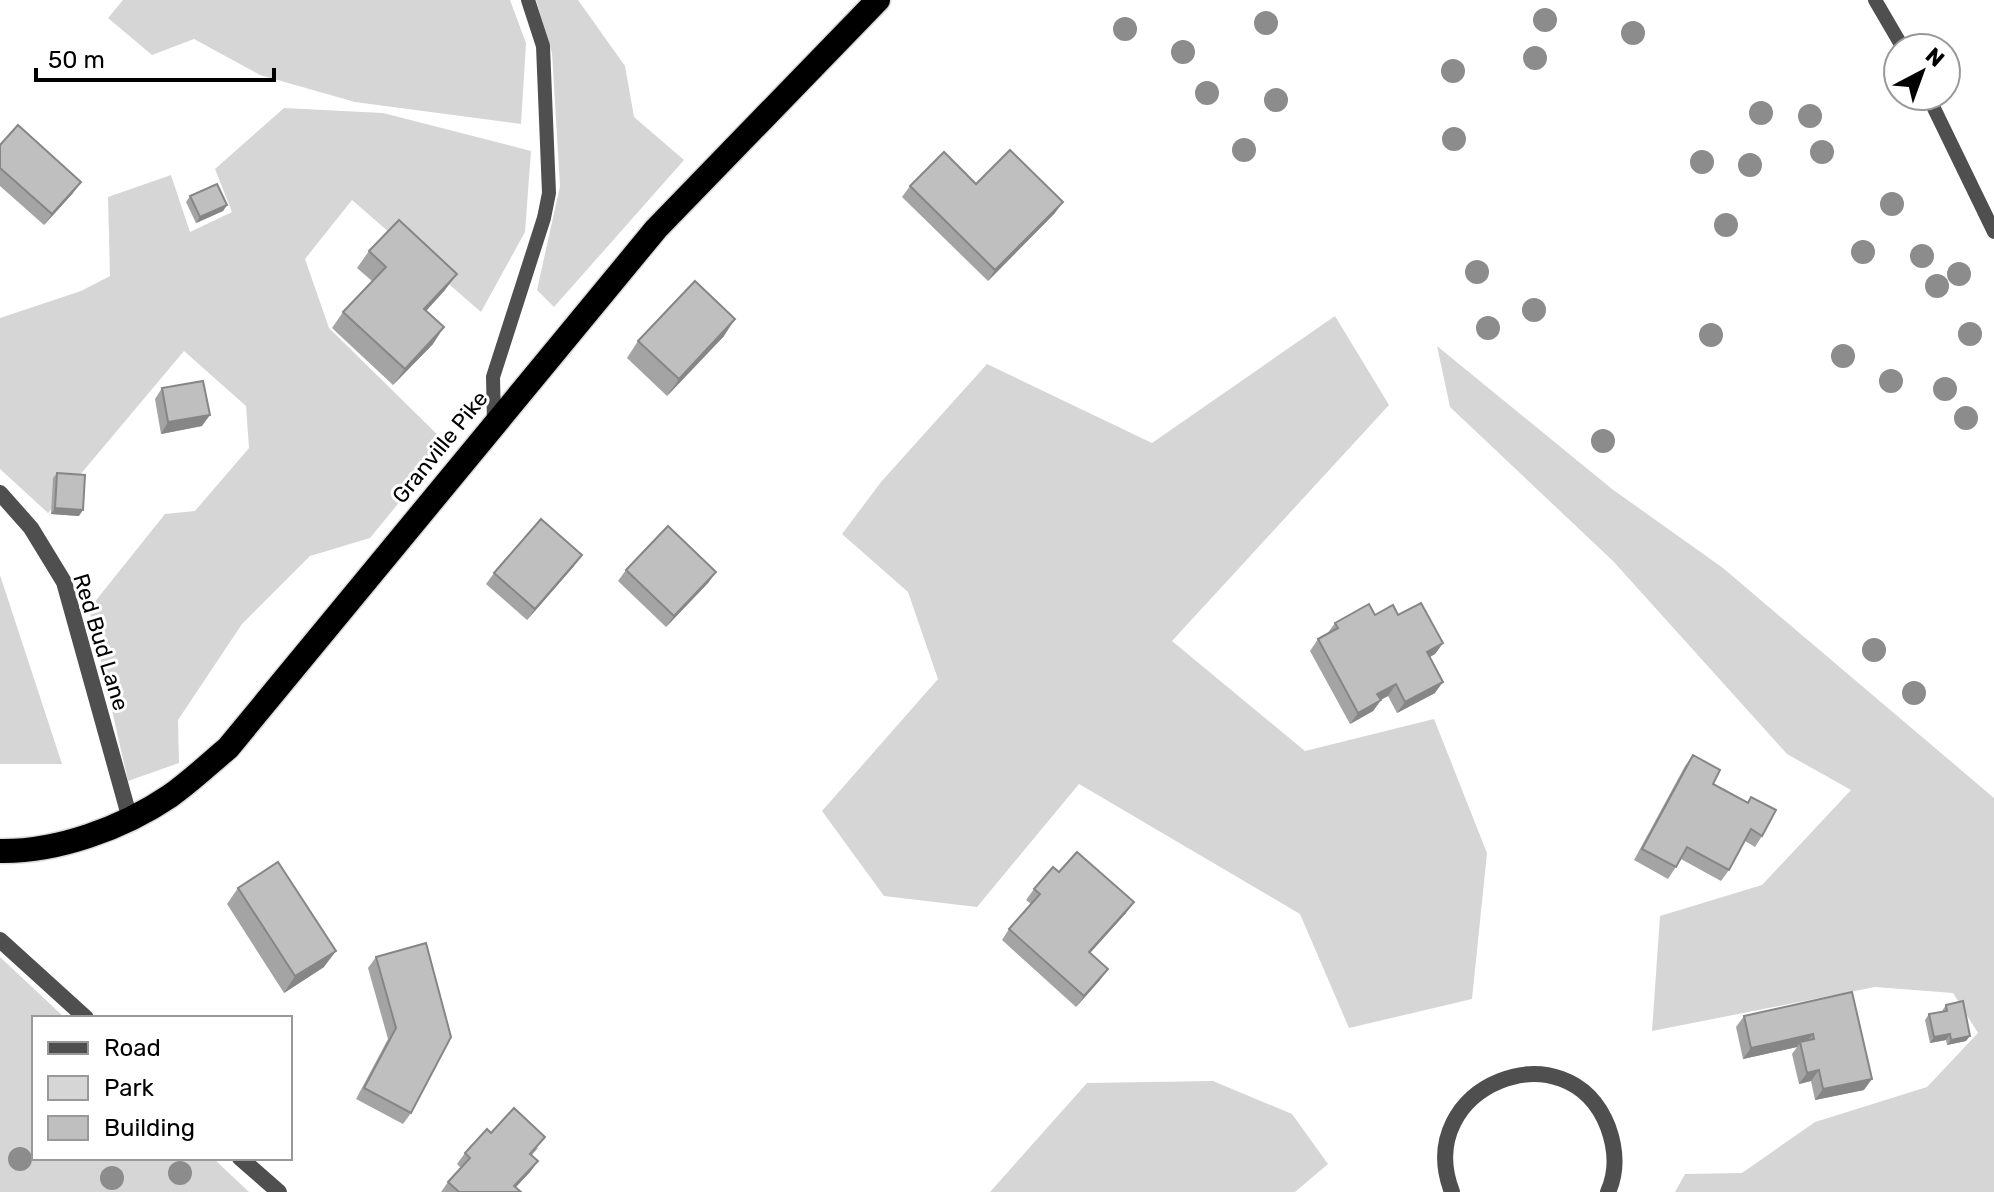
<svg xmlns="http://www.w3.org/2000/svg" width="1994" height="1192" viewBox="0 0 1994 1192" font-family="Rubik,sans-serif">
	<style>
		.green { fill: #d6d6d6 }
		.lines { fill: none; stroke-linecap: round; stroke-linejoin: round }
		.highway-casing { stroke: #dbdbdb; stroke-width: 27 }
		.lane { stroke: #4f4f4f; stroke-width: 14 }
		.street { stroke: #4f4f4f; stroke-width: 16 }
		.highway { stroke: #000; stroke-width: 24 }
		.tree { fill: #8c8c8c }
		.wall { fill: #a4a4a4 }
		.shaded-wall { fill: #868686 }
		.building { fill: #bfbfbf; stroke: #868686; stroke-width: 2 }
		.labels { text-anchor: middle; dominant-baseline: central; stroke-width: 6; stroke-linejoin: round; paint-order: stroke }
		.street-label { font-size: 22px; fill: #000; stroke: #fff }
	</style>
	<rect width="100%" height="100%" fill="#fff"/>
	<!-- green -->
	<g class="green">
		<path d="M 123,0 L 510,0 L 526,43 L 521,124 L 355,102 L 260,75 L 194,39 L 152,55 L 108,18 Z"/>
		<path d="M 536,0 L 578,0 L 625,66 L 634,117 L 684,160 L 554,307 L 537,290 L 560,186 L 552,53 Z"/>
		<path d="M 284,108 L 383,113 L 531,151 L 525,232 L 481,312 L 352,200 L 305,259 L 329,328 L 447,444 L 370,538 L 310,556 L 242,624 L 178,720 L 179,763 L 128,781 L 89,609 L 165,514 L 195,511 L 249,448 L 246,406 L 184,351 L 48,513 L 0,469 L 0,318 L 81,291 L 110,276 L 108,197 L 171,175 L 190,232 L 232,212 L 215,169 Z"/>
		<path d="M 1335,316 L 1389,405 L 1172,641 L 1305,751 L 1434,719 L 1487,853 L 1472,999 L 1349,1028 L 1300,914 L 1079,784 L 977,907 L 884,896 L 822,811 L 938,679 L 908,592 L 842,534 L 881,482 L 987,364 L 1152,443 Z"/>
		<path d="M 1437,346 L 1612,489 L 1723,568 L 1994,798 L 1994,1192 L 1675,1192 L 1685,1174 L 1742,1173 L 1815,1122 L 1927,1087 L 1978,1033 L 1953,993 L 1875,987 L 1652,1031 L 1660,916 L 1762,885 L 1851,790 L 1787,754 L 1613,561 L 1450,407 Z"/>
		<path d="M 0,575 L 62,764 L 0,764 Z"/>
		<path d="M 0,957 L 65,1018 L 34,1018 L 34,1158 L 213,1158 L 249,1192 L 0,1192 Z"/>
		<path d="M 1213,1081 L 1292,1114 L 1328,1164 L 1295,1192 L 990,1192 L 1087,1083 Z"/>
	</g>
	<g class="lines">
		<!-- highway casing -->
		<g class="highway-casing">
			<path id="highway" d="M 0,851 C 57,852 123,828 170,796 C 190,782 209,764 228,748 L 656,229 L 878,0"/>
		</g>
		<!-- lane -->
		<g class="lane">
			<path d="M 1875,0 L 1903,48"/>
			<path d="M 1928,96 L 1994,232"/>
			<path d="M 494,422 L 493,377 L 544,218 L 549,193 L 543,46 L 528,0"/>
		</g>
		<!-- street -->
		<g class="street">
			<path d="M 0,493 L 31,528 L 64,582 L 130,819"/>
			<path d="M 0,940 L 86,1018"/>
			<path d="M 240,1158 L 279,1192"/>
			<path d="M 1452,1192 C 1411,1086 1568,1024 1608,1127 C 1616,1149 1618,1170 1608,1192"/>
		</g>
		<!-- highway -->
		<use href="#highway" class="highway"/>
	</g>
	<!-- trees -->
	<g class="tree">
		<circle cx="1545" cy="20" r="12"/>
		<circle cx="1266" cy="23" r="12"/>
		<circle cx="1125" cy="29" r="12"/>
		<circle cx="1633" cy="33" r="12"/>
		<circle cx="1183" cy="52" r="12"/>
		<circle cx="1535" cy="58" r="12"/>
		<circle cx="1453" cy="71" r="12"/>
		<circle cx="1207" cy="93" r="12"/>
		<circle cx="1276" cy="100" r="12"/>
		<circle cx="1761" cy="113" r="12"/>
		<circle cx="1810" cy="116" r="12"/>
		<circle cx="1454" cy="139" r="12"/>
		<circle cx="1244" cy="150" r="12"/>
		<circle cx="1822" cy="152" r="12"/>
		<circle cx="1702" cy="162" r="12"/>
		<circle cx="1750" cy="165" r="12"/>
		<circle cx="1892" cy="204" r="12"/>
		<circle cx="1726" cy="225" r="12"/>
		<circle cx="1863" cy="252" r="12"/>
		<circle cx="1922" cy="256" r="12"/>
		<circle cx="1477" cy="272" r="12"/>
		<circle cx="1959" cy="274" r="12"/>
		<circle cx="1937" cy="286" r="12"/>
		<circle cx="1534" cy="310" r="12"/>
		<circle cx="1488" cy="328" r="12"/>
		<circle cx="1970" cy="334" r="12"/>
		<circle cx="1711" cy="335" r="12"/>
		<circle cx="1843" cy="356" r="12"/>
		<circle cx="1891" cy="381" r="12"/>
		<circle cx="1945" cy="389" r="12"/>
		<circle cx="1966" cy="418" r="12"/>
		<circle cx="1603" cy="441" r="12"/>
		<circle cx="1874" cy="650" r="12"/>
		<circle cx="1914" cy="693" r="12"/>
		<circle cx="20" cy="1159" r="12"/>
		<circle cx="180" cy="1173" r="12"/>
		<circle cx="112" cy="1178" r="12"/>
	</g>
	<!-- wall -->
	<g class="wall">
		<path d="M 0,145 L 73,193 L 44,225 L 0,186 Z"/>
		<path d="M 910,186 L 1055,213 L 988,281 L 902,197 Z"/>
		<path d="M 190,196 L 227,205 L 223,211 L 196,223 L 186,202 Z"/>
		<path d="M 369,251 L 445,290 L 426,311 L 433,344 L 393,385 L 332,328 L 343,312 L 372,281 L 357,268 Z"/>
		<path d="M 724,336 L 667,396 L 627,358 L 638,341 Z"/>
		<path d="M 162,388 L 202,426 L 161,434 L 155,399 Z"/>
		<path d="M 57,473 L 79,516 L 51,514 L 53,478 Z"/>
		<path d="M 574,566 L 527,620 L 486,584 L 494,573 Z"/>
		<path d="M 626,570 L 716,572 L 708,583 L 666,627 L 618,581 Z"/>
		<path d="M 1375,615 L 1398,615 L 1443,643 L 1435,654 L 1430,657 L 1435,693 L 1397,713 L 1388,696 L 1381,700 L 1373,711 L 1350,724 L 1310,651 L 1318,639 L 1327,634 L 1335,623 Z"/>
		<path d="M 1693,755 L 1713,784 L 1747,803 L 1751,797 L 1762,836 L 1755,847 L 1745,841 L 1729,870 L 1721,881 L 1681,859 L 1668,879 L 1634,860 L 1685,766 Z"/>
		<path d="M 1059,872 L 1126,913 L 1090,953 L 1100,980 L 1076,1007 L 1002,940 L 1009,929 L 1031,904 L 1026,900 L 1034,889 Z"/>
		<path d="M 238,888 L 324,967 L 284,993 L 227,904 Z"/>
		<path d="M 426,943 L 411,1113 L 403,1124 L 356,1099 L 388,1039 L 368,968 L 376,957 Z"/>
		<path d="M 1852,992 L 1864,1090 L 1815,1100 L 1811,1081 L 1799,1084 L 1792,1054 L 1797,1047 L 1743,1059 L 1736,1027 L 1744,1016 Z"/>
		<path d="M 1946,1005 L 1966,1041 L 1947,1045 L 1946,1040 L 1930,1043 L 1925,1020 L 1929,1014 L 1942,1011 Z"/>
		<path d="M 491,1133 L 538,1148 L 532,1155 L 538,1161 L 530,1172 L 516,1187 L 521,1192 L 441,1192 L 448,1182 L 461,1168 L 457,1164 L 465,1153 Z"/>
	</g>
	<!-- shaded-wall -->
	<g class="shaded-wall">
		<path d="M 81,182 L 73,193 L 44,225 L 52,214 Z"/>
		<path d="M 1063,202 L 1055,213 L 988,281 L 995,270 Z"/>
		<path d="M 227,205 L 223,211 L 196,223 L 200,217 Z"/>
		<path d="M 457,274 L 445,290 L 413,325 L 424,309 Z"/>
		<path d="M 735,319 L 724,336 L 667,396 L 679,379 Z"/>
		<path d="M 444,327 L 433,344 L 393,385 L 405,369 Z"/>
		<path d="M 210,415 L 202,426 L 161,434 L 168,422 Z"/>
		<path d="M 55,508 L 83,510 L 79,516 L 51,514 Z"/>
		<path d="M 582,555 L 574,566 L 527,620 L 535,609 Z"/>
		<path d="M 716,572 L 708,583 L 666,627 L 674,616 Z"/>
		<path d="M 1443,643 L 1435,654 L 1419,663 L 1427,652 Z"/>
		<path d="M 1443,682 L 1435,693 L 1397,713 L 1405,702 Z"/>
		<path d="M 1396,684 L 1388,696 L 1370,705 L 1377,694 Z"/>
		<path d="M 1381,700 L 1373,711 L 1350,724 L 1358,713 Z"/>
		<path d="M 1134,902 L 1126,913 L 1081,963 L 1089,952 Z"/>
		<path d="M 336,951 L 324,967 L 284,993 L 295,976 Z"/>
		<path d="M 1108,969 L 1100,980 L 1076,1007 L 1084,996 Z"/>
		<path d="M 1813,1034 L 1805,1045 L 1800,1042 L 1797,1047 L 1743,1059 L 1751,1048 Z"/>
		<path d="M 1950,1034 L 1946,1040 L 1930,1043 L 1934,1037 Z"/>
		<path d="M 1970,1036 L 1966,1041 L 1947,1045 L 1951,1040 Z"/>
		<path d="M 1819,1070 L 1811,1081 L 1799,1084 L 1807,1073 Z"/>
		<path d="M 1872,1079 L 1864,1090 L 1815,1100 L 1823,1089 Z"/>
		<path d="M 538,1161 L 530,1172 L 511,1192 L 514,1186 Z"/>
	</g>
	<!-- building -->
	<g class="building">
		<path d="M 18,125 L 81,182 L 52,214 L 0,168 L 0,145 Z"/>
		<path d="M 1010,150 L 1063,202 L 995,270 L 910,186 L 944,152 L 976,184 Z"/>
		<path d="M 217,184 L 227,205 L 200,217 L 190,196 Z"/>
		<path d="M 399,220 L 457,274 L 424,309 L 444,327 L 405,369 L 343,312 L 386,267 L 369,251 Z"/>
		<path d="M 695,281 L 735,319 L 679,379 L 638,341 Z"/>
		<path d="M 203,381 L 210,415 L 168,422 L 162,388 Z"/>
		<path d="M 57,473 L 85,475 L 83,510 L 55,508 Z"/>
		<path d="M 541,519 L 582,555 L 535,609 L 494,573 Z"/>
		<path d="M 668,526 L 716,572 L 674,616 L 626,570 Z"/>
		<path d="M 1421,603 L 1443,643 L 1427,652 L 1443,682 L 1405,702 L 1396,684 L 1377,694 L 1381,700 L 1358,713 L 1318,639 L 1338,628 L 1335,623 L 1369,604 L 1375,615 L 1393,605 L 1398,615 Z"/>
		<path d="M 1693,755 L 1720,770 L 1713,784 L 1748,803 L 1751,797 L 1776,810 L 1762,836 L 1751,829 L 1729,870 L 1687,847 L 1676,867 L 1642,849 Z"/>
		<path d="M 1077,852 L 1134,902 L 1089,952 L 1108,969 L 1084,996 L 1009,929 L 1040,894 L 1034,889 L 1053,867 L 1059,872 Z"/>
		<path d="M 278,862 L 336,951 L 295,976 L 238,888 Z"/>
		<path d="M 426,943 L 451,1037 L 411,1113 L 364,1088 L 396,1028 L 376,957 Z"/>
		<path d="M 1852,992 L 1872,1079 L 1823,1089 L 1819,1070 L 1807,1073 L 1800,1042 L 1814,1039 L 1813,1034 L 1751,1048 L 1744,1016 Z"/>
		<path d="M 1963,1001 L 1970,1036 L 1951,1040 L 1950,1034 L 1934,1037 L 1929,1014 L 1947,1011 L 1946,1005 Z"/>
		<path d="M 514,1108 L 545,1137 L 530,1154 L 538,1161 L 514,1186 L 521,1192 L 459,1192 L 448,1182 L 470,1158 L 465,1153 L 487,1129 L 491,1133 Z"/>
	</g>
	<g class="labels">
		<!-- street labels -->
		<g class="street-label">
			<text transform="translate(440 447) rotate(-51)">Granville Pike</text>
			<text transform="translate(101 642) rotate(73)">Red Bud Lane</text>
		</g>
	</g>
	<!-- legend -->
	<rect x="32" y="1016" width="260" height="144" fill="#ffffff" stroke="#999999" stroke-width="2"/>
	<rect x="48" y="1042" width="40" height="12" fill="#4f4f4f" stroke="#999999" stroke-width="2"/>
	<text x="104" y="1056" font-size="24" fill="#000000">Road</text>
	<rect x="48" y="1076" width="40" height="24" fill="#d6d6d6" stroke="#999999" stroke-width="2"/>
	<text x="104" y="1096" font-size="24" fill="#000000">Park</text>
	<rect x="48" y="1116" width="40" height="24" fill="#bfbfbf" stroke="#999999" stroke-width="2"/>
	<text x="104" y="1136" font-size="24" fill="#000000">Building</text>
	<!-- north arrow -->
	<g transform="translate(1922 72) rotate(41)"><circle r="38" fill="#ffffff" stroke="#999999" stroke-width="2"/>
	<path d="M0-6L14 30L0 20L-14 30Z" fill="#000000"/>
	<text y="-12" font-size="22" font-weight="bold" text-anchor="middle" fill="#000000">N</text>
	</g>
	<!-- scale -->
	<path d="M36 68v12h238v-12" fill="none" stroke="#000000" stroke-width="4"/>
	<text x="48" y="68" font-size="24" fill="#000000" stroke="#ffffff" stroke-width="6" paint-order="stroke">50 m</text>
</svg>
